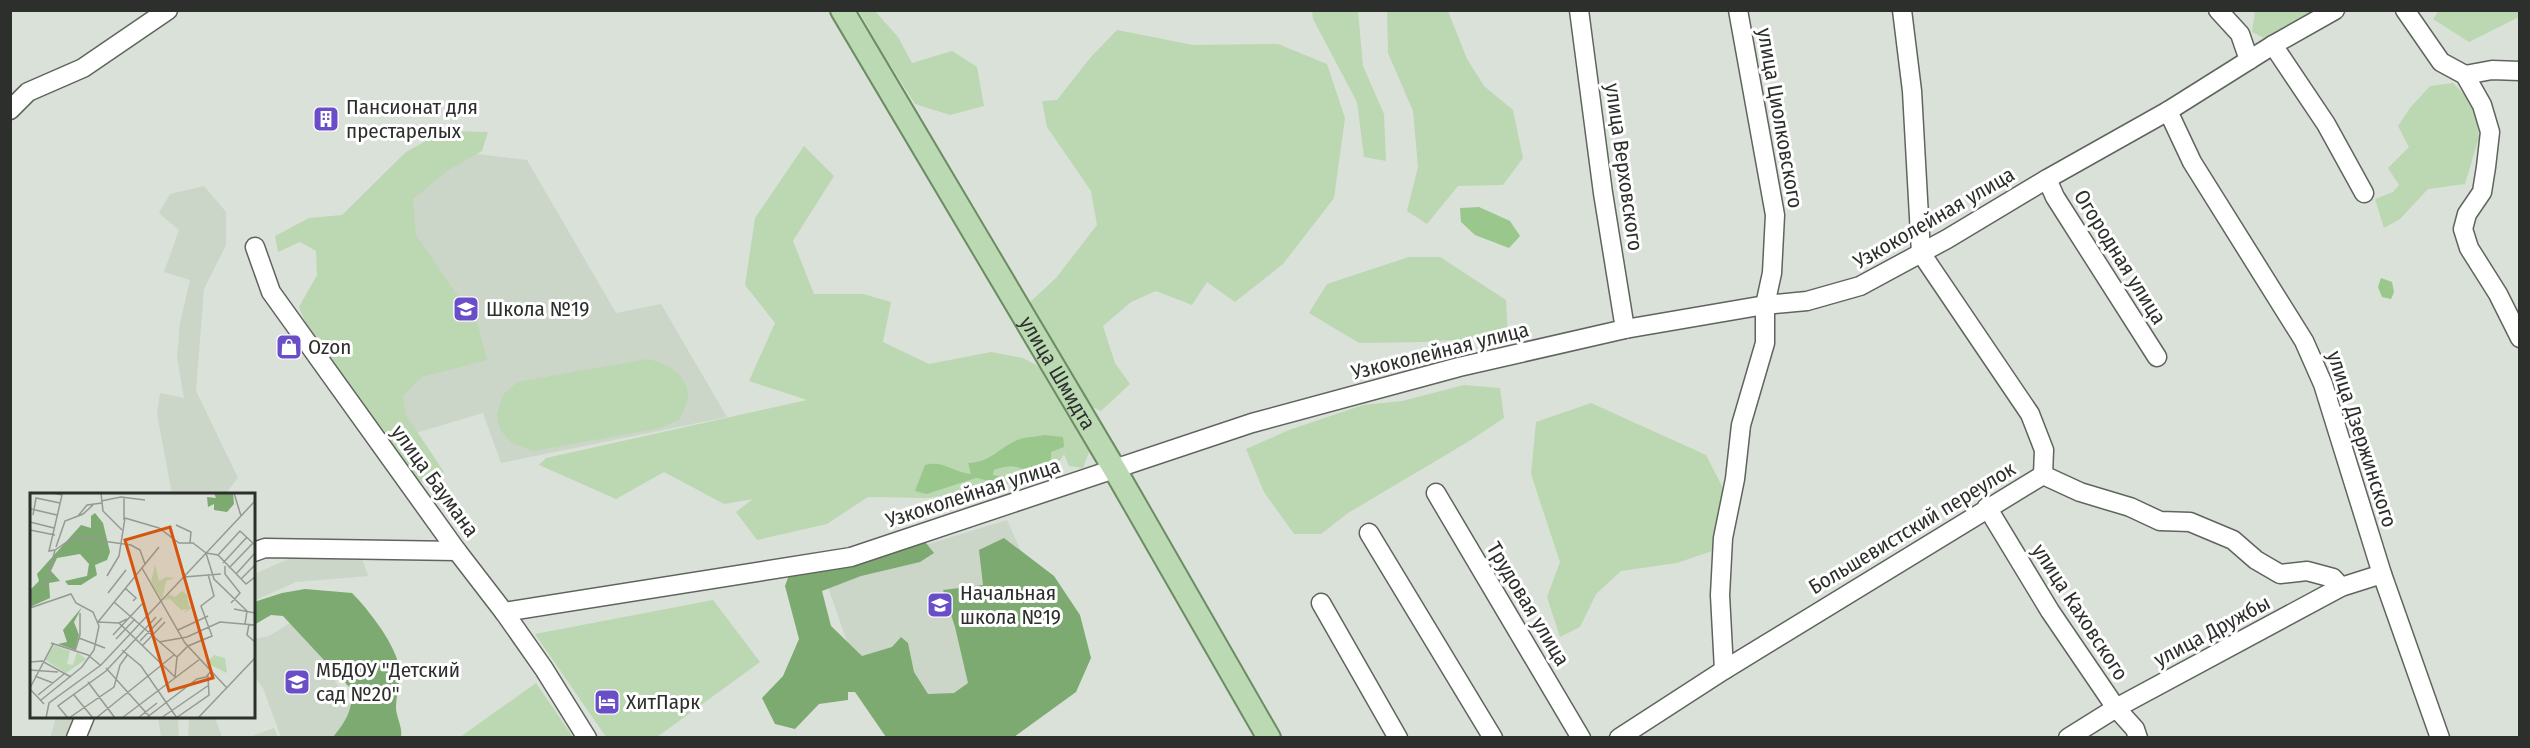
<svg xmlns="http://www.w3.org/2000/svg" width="2530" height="748" viewBox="0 0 2530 748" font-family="'Fira Sans Condensed',sans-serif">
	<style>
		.built { fill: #cbd6c8 }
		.green { fill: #bbd8b2; fill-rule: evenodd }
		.forest { fill: #7daa70 }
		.water { fill: #99c78c }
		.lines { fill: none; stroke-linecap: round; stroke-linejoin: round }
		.minor-casing { stroke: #5f655e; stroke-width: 21 }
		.major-casing { stroke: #6c8d63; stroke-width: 26 }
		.minor { stroke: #fff; stroke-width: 18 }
		.major { stroke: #bbd9b3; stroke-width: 22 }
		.labels { text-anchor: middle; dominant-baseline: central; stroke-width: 6; stroke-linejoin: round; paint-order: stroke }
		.poi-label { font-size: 21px; fill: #2d2f2c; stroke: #fff; text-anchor: start }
		.street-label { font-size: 21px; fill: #2d2f2c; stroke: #fff }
		.inset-road { fill: none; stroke: #959a93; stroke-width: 1.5 }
		.view { fill: #d5550f; fill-opacity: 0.15; stroke: #d5550f; stroke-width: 3 }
		.inset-edge { fill: none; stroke: #2d2f2c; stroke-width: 3 }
	</style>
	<rect width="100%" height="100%" fill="#dae1d8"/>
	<!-- built -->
	<g class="built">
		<path d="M 453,151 L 527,160 L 616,313 L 661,304 L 727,417 L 501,463 L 483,413 L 399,438 L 325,241 Z"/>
		<path d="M 204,186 L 226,212 L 226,245 L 204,289 L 196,391 L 238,478 L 225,494 L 172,494 L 157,414 L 160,393 L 184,398 L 177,357 L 180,323 L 190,280 L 164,272 L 179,230 L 159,213 L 170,194 Z"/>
		<path d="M 1007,520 L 1058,634 L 904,737 L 863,687 L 824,576 Z"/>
		<path d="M 361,555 L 368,576 L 296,582 L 254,601 L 254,574 L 293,557 Z"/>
		<path d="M 298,618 L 357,718 L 332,737 L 281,737 L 263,688 L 254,676 L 254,639 L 269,636 Z"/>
		<path d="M 56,717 L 76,717 L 68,737 L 50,738 Z"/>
		<path d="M 158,717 L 178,717 L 179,737 L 161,737 Z"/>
		<path d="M 215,717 L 222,737 L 188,737 L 189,717 Z"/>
		<path d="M 274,728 L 278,737 L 249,737 Z"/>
	</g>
	<!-- green -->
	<g class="green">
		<path d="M 2439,10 L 2519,11 L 2519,17 L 2469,42 L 2433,19 Z"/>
		<path d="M 859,11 L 875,11 L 898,37 L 912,63 L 952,51 L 977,67 L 984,106 L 950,115 L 915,104 L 882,52 Z"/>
		<path d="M 1312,11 L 1358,11 L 1363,66 L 1384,114 L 1386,161 L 1364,157 L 1357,102 L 1313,19 Z"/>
		<path d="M 1387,11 L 1448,11 L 1467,59 L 1484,86 L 1513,110 L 1523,158 L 1503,185 L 1458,186 L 1427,224 L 1407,211 L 1418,167 L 1413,111 L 1388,53 Z"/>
		<path d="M 2255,11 L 2313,11 L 2266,39 L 2252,32 Z"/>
		<path d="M 1117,30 L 1193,45 L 1278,44 L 1327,64 L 1345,118 L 1334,198 L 1283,264 L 1235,302 L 1207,282 L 1192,305 L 1156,291 L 1131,302 L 1103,326 L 1115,363 L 1130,384 L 1101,411 L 1092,407 L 1065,369 L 1029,303 L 1056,278 L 1097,225 L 1091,191 L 1047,127 L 1042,101 L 1057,100 L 1090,58 Z"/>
		<path d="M 2453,83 L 2474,105 L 2479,137 L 2465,184 L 2428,189 L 2400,219 L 2384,228 L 2375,199 L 2393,192 L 2399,185 L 2388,168 L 2409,147 L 2398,126 L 2410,108 L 2430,86 Z"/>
		<path d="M 444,131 L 488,132 L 482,151 L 450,169 L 413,199 L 416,235 L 478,325 L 487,360 L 422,377 L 403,396 L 406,415 L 444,472 L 432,487 L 419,481 L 311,336 L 299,307 L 317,275 L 316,251 L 300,242 L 278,252 L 275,236 L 309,218 L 342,215 L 406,152 Z"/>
		<path d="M 804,146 L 834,176 L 793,241 L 814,294 L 863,294 L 891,302 L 883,342 L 929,364 L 991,352 L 1023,358 L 1038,366 L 1089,452 L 1083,468 L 1069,466 L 1064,454 C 1044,491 1025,468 1004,487 L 927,498 L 868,497 L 827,524 L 757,540 L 736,512 L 753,499 L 724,504 L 664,472 L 616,499 L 539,465 L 546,458 L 807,400 L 749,381 L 775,323 L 745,285 L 755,218 ZM 1015,442 L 1062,447 L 1051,452 L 1036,475 C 1017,467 1014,463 994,470 L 993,475 L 1002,484 L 976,478 L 927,494 L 947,467 L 957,472 L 972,474 L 968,463 L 977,463 Z"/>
		<path d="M 1409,257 L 1440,257 L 1506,300 L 1508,336 L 1425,342 L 1359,343 L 1309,313 L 1327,284 Z"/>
		<path d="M 647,359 C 666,363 687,373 688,395 C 688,402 683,412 680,419 L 660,428 L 533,451 L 512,443 L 500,430 L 497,415 L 502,396 L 517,382 Z"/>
		<path d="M 1464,385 L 1500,388 L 1504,418 L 1466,443 L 1348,513 L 1321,534 L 1294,534 L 1264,492 L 1246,449 L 1289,430 L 1363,405 L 1402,401 Z"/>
		<path d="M 1591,403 L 1706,455 L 1725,492 L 1719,525 L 1712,551 L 1677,563 L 1621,571 L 1596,594 L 1580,627 L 1560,637 L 1547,597 L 1560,562 L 1531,474 L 1536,422 Z"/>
		<path d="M 713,600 L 760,662 L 657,737 L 606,737 L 535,634 Z"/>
		<path d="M 536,683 L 573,737 L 460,737 Z"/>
	</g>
	<!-- forest -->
	<g class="forest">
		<path d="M 922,538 L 934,553 L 920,562 L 861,576 L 822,591 L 831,626 L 862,656 L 892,647 L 901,637 L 908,643 L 914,672 L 928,694 L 954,693 L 968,683 L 955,627 L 943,590 L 983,585 L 979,550 L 1004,538 L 1054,576 L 1080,615 L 1091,658 L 1076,692 L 1014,737 L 886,737 L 855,692 L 848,692 L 848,700 L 819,704 L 795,729 L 775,724 L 762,698 L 783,676 L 799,639 L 785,586 L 790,572 Z"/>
		<path d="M 305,589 L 352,593 C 368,609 390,638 397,659 C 403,674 397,690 396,705 C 395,716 403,726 401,737 L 333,737 C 345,723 356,706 349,687 L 283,616 L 271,615 L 254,625 L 254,602 L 282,593 Z"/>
	</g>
	<!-- water -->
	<g class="water">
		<path d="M 1479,207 L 1510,221 L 1520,236 L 1509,248 L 1475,235 L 1461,222 L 1460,208 Z"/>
		<path d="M 2381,278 L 2392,282 L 2394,292 L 2391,299 L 2382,297 L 2378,287 Z"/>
		<path d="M 1044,435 L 1063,437 L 1064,447 L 1051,452 L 1051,464 L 1036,475 C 1017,467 1014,463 994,470 L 993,475 L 1006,478 L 1002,484 L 976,478 L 927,494 L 915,491 L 925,465 C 943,460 952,472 971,474 L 968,463 C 989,463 1001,446 1020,439 C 1027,437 1036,437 1044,435 Z"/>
	</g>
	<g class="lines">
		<!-- minor casing -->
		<g class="minor-casing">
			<g id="minor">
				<path d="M 1579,10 L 1603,193 L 1625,329"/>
				<path d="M 1902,10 L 1912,91 L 1921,253 L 2030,414 L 2044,450 L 2043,475"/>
				<path d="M 2218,10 L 2240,34 L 2249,60"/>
				<path d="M 2405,10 L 2441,62 L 2465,75 L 2482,105 L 2490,132 L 2486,167 L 2482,192 L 2467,214 L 2463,229 L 2469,248 L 2498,294 L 2520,338"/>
				<path d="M 2273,45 L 2326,124 L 2364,193"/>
				<path d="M 2465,75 L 2492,70 L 2520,71"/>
				<path d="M 10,110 L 28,92 L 83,68 L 168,10"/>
				<path d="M 2168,111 L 2192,162 L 2304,341 L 2323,384 L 2382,574 L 2440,738"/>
				<path d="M 2047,179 L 2055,197 L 2157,357"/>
				<path d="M 255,247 L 271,292 L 457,551 L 504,612 L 544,669 L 587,738"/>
				<path d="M 1436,493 L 1581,738"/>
				<path d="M 1987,507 L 2050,611 L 2116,708 L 2135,729 L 2138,738"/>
				<path d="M 1369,533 L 1493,738"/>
				<path d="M 254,552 L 265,548 L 457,551"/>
				<path d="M 1321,603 L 1398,738"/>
				<path d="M 504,612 L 851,557 L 1252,423 L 1459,367 L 1625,329 L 1765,305 L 1807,301 L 1860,286 L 1947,239 L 2047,179 L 2168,111 L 2273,45 L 2335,10"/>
				<path d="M 1724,670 L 1720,595 L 1723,538 L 1735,479 L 1741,425 L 1765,343 L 1765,305 L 1772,273 L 1775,215 L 1738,10"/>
				<path d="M 76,738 L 85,716"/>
				<path d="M 1619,738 L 1724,670 L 2043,475 L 2080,492 L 2130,507 L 2160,521 L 2190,522 L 2233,540 L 2256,560 L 2280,574 L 2307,571 L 2333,578 L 2341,587"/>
				<path d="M 2068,738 L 2116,708 L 2341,587 L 2382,574"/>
			</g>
		</g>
		<!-- major casing -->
		<g class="major-casing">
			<g id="major">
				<path id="s1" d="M 842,10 L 1115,470 L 1269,738"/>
			</g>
		</g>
		<!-- minor -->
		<use href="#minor" class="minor"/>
		<!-- major -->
		<use href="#major" class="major"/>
	</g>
	<!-- icons -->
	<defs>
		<g id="building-square" transform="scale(1.35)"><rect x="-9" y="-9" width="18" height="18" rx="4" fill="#694ec7" stroke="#fff"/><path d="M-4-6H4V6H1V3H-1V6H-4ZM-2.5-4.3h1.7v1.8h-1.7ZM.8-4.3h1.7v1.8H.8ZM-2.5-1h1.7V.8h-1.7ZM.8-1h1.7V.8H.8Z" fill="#fff"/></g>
		<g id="school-square" transform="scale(1.35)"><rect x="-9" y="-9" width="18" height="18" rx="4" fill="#694ec7" stroke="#fff"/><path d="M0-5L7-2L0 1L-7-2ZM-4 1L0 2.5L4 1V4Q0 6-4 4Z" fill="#fff"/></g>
		<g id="shop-square" transform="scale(1.35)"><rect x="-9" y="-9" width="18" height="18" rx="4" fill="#694ec7" stroke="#fff"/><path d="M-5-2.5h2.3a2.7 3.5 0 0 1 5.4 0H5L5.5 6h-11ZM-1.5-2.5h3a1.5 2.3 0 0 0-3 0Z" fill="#fff"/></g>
		<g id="hotel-square" transform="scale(1.35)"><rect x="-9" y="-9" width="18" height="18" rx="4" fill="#694ec7" stroke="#fff"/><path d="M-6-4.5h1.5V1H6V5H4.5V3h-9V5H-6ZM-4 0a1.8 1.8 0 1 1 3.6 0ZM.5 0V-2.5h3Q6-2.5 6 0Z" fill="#fff"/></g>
	</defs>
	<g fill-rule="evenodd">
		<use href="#building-square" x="326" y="119"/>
		<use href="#school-square" x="466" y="309"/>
		<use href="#shop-square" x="289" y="347"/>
		<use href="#school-square" x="940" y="605"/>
		<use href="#school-square" x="297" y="682"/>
		<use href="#hotel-square" x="607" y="702"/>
	</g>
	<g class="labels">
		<!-- poi labels -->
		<g class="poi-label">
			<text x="346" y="107">Пансионат для<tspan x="346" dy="24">престарелых</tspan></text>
			<text x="486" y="309">Школа №19</text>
			<text x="308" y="347">Ozon</text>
			<text x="960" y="593">Начальная<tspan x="960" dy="24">школа №19</tspan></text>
			<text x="316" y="670">МБДОУ "Детский<tspan x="316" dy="24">сад №20"</tspan></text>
			<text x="626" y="702">ХитПарк</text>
		</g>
		<!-- street labels -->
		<g class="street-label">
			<text transform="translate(1780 118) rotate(80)">улица Циолковского</text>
			<text transform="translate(1624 167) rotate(82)">улица Верховского</text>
			<text transform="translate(1934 218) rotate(-30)">Узкоколейная улица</text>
			<text transform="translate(2120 257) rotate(58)">Огородная улица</text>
			<text transform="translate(1440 351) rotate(-14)">Узкоколейная улица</text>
			<text stroke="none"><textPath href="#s1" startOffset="422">улица Шмидта</textPath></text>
			<text transform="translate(2362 439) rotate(72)">улица Дзержинского</text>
			<text transform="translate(435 481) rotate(54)">улица Баумана</text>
			<text transform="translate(973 493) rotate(-18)">Узкоколейная улица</text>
			<text transform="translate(1912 528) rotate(-31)">Большевистский переулок</text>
			<text transform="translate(1528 604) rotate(59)">Трудовая улица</text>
			<text transform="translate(2080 612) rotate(57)">улица Каховского</text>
			<text transform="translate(2212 631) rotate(-28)">улица Дружбы</text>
		</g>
	</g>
	<!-- overview -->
	<g transform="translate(30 493)">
		<rect width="225" height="225" fill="#dae1d8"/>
		<path d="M 125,71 L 129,88 L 136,84 L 145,85 L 136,88 L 132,107 L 121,89 ZM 152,98 L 157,102 L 159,114 L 165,113 L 154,120 L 157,116 L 151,117 L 140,106 L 134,107 L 139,101 L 145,104 ZM 23,152 L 40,158 L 37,171 L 43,172 L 47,159 L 56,166 L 36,180 L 14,166 ZM 184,162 L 195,165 L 197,180 L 176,170 Z" fill="#bbd8b2"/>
		<path d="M 184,0 L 203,0 L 204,11 L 197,19 L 184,17 L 184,11 L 178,14 L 177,4 L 186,5 ZM 65,20 L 73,30 L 80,59 L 77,67 L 65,72 L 67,82 L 51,92 L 38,92 L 35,88 L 57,83 L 59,71 L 50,61 L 27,65 L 21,78 L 30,88 L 19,90 L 20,105 L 0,114 L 0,97 L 9,88 L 7,81 L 51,32 L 61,35 L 61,23 ZM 52,114 L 44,129 L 49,142 L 45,157 L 28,151 L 37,149 L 33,137 Z" fill="#7daa70"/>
		<path class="inset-road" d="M 71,0 L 73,18 L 92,37M 204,0 L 211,23M 94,5 L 94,27M 71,8 L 91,4 L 115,7M 1,16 L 27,22M 3,22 L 6,5 L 30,10M 48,23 L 57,12 L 72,10M 0,29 L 24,35M 146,32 L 161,39 L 160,50M 0,37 L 25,42M 26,54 L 35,28 L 53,21 L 63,12M 25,57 L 44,44 L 101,52 L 110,57 L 115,71M 176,60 L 184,86 L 217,118 L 215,131M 176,60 L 188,62 L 216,91 L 225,84M 188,62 L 210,38 L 225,52M 193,70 L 217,44M 195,73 L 195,81 L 210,100 L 201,110M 112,75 L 155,150 L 197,195M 199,75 L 223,50M 206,81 L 225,60M 77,83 L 89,63 L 95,25 L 129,35 L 149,50 L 163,50 L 176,60M 154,84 L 191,81M 211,86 L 225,72M 16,93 L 25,57 L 19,58 L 32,2 L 23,0M 95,95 L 106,105 L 103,108M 78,100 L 96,77M 84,109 L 147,164 L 145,184M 0,115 L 41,101 L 46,110 L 63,119 L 69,133 L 64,157 L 52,174 L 11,207M 204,116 L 225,120M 68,129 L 129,54M 68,129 L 89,130 L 97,126M 89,130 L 145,184M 219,131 L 217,142 L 225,149M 148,137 L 178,123M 83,142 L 112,111M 49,145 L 75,155M 86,146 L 105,126M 110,148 L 132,125M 129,149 L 157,144 L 190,129 L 225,132M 21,150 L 58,162 L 70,172M 112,153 L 135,129M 92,157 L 111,173 L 147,225M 45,158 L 50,142 L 50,120M 147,164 L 158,153 L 182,143 L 171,113 L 184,103 L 178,81M 0,169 L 12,168 L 41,184M 76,175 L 120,224M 0,177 L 28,179M 5,183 L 23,190M 58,189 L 85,225M 0,195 L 23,151M 0,196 L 14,211M 8,202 L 34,181M 44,202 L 63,225M 16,225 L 19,210 L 71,172 L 225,8M 38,225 L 28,213 L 76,178 L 126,124M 39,225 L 84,194 L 90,172 L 98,161M 66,225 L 144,162M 92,225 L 170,166M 108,225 L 127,210M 116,225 L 167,186 L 176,184 L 182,177M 131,225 L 179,192M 146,225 L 179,202 L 178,183M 168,225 L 225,165"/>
		<path class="view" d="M 140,34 L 183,185 L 139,198 L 95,47 Z"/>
		<rect width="225" height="225" class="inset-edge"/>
	</g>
	<!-- border -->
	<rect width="2530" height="748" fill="none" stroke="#2d2f2c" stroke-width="24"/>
</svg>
